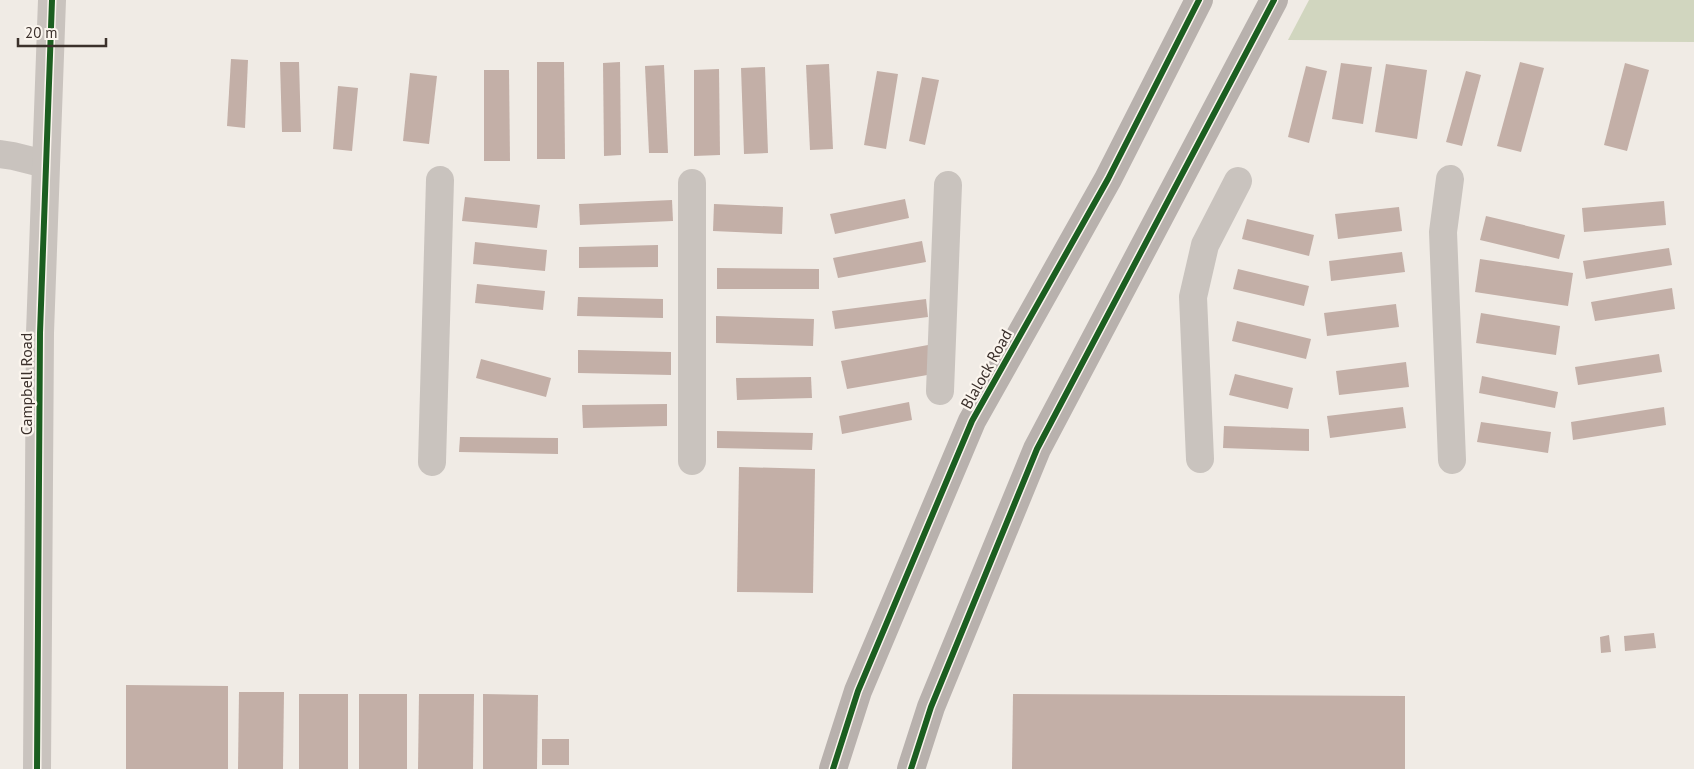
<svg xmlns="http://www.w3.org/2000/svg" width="1694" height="769" viewBox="0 0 1694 769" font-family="'PT Sans',sans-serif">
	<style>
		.green { fill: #d1d6bf }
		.building { fill: #c3afa7 }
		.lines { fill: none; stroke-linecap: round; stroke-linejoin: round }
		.minor { stroke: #c9c3be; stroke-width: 28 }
		.major { stroke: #b8b1ad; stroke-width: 28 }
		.cycleway-casing { stroke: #fbf5ee; stroke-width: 9 }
		.cycleway { stroke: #1b5e20; stroke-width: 6 }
		.labels { text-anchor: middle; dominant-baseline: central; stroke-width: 4.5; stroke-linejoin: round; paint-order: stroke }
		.street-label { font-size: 16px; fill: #3b302b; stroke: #fbf5ee }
	</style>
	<rect width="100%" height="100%" fill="#f0ebe5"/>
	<!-- green -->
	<path class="green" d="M 1309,0 L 1694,0 L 1694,42 L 1288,40 Z"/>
	<!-- building -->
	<g class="building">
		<path d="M 231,59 L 248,60 L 245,128 L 227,126 Z"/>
		<path d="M 280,62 L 299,62 L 301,132 L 282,132 Z"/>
		<path d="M 537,62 L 564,62 L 565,159 L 537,159 Z"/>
		<path d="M 620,62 L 621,155 L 604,156 L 603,63 Z"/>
		<path d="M 1520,62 L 1544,68 L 1521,152 L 1497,146 Z"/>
		<path d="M 1341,63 L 1372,67 L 1363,124 L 1332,119 Z"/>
		<path d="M 1625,63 L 1649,70 L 1627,151 L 1604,145 Z"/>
		<path d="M 829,64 L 833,149 L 810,150 L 806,65 Z"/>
		<path d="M 1386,64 L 1427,70 L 1417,139 L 1375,132 Z"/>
		<path d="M 664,65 L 668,153 L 649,153 L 645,66 Z"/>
		<path d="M 1306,66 L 1327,71 L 1309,143 L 1288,137 Z"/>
		<path d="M 765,67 L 768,153 L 744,154 L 741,68 Z"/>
		<path d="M 719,69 L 720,155 L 694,156 L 694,70 Z"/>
		<path d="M 484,70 L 509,70 L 510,161 L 484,161 Z"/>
		<path d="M 877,71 L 898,74 L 886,149 L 864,145 Z"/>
		<path d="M 1466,71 L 1481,75 L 1462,146 L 1446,142 Z"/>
		<path d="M 410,73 L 437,76 L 429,144 L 403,141 Z"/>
		<path d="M 922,77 L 939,80 L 925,145 L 909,141 Z"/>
		<path d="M 338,86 L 358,88 L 352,151 L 333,149 Z"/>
		<path d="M 465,197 L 540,205 L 537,228 L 462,221 Z"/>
		<path d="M 905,199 L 909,218 L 835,234 L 830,214 Z"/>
		<path d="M 672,200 L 673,221 L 580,225 L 579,204 Z"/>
		<path d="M 1664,201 L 1666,225 L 1584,232 L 1582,208 Z"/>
		<path d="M 714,204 L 783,207 L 782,234 L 713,231 Z"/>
		<path d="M 1399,207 L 1402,231 L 1338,239 L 1335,214 Z"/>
		<path d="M 1486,216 L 1565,235 L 1559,259 L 1480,240 Z"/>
		<path d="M 1247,219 L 1314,235 L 1309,256 L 1242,239 Z"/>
		<path d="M 922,241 L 926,262 L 838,278 L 833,258 Z"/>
		<path d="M 475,242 L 547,250 L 545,271 L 473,264 Z"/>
		<path d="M 658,245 L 658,267 L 579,268 L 579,247 Z"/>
		<path d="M 1669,248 L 1672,265 L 1586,279 L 1583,261 Z"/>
		<path d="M 1402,252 L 1405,272 L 1331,281 L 1329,261 Z"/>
		<path d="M 1480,259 L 1573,273 L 1568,306 L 1475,292 Z"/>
		<path d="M 717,268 L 819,269 L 819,289 L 717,289 Z"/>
		<path d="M 1238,269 L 1309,286 L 1304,306 L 1233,289 Z"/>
		<path d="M 477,284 L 545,291 L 543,310 L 475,303 Z"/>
		<path d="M 1672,288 L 1675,309 L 1595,321 L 1591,302 Z"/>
		<path d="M 578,297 L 663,299 L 663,318 L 577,316 Z"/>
		<path d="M 926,299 L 928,317 L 835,329 L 832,311 Z"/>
		<path d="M 1396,304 L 1399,327 L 1327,336 L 1324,313 Z"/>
		<path d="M 1481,313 L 1560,326 L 1556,355 L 1476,343 Z"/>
		<path d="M 716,316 L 814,319 L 813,346 L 716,343 Z"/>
		<path d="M 1237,321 L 1311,339 L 1306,359 L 1232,341 Z"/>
		<path d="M 928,345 L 933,374 L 847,389 L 841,361 Z"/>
		<path d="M 578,350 L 671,352 L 671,375 L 578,373 Z"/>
		<path d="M 1659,354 L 1662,372 L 1578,385 L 1575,367 Z"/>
		<path d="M 481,359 L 551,378 L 546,397 L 476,378 Z"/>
		<path d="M 1406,362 L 1409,387 L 1339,395 L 1336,371 Z"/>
		<path d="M 1235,374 L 1293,388 L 1288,409 L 1229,395 Z"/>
		<path d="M 1482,376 L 1558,392 L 1555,408 L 1479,393 Z"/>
		<path d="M 811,377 L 812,398 L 737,400 L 736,378 Z"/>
		<path d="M 909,402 L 912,420 L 842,434 L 839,416 Z"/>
		<path d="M 667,404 L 667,426 L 583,428 L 582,405 Z"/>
		<path d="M 1403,407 L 1406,428 L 1330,438 L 1327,416 Z"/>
		<path d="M 1664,407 L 1666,425 L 1573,440 L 1571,422 Z"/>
		<path d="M 1481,422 L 1551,432 L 1548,453 L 1477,442 Z"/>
		<path d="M 1224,426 L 1309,429 L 1309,451 L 1223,448 Z"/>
		<path d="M 717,431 L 813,433 L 812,450 L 717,448 Z"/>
		<path d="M 460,437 L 558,438 L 558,454 L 459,452 Z"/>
		<path d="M 739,467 L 815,469 L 813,593 L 737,592 Z"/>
		<path d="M 1654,633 L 1656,648 L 1625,651 L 1624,636 Z"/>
		<path d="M 1609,635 L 1611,652 L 1601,653 L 1600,637 Z"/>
		<path d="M 126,685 L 228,686 L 228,769 L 126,769 Z"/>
		<path d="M 239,692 L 284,692 L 283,769 L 238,769 Z"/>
		<rect x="299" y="694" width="49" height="75"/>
		<rect x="359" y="694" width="48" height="75"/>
		<path d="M 419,694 L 474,694 L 473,769 L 418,769 Z"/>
		<path d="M 483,694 L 538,695 L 537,769 L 483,769 Z"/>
		<path d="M 1013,694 L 1405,696 L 1405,769 L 1012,769 Z"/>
		<rect x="542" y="739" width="27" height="26"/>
	</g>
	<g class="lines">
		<!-- minor -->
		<g class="minor">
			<path d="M 0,154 L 13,156 L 45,164"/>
			<path d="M 1450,179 L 1443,232 L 1452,460"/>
			<path d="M 940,391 L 948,185"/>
			<path d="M 1200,459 L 1193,297 L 1205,245 L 1238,181"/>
			<path d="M 692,461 L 692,183"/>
			<path d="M 432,462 L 440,180"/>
			<path d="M 37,769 L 40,333 L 52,0"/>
		</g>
		<!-- major -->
		<g class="major">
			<path d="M 833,769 L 858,691 L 972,421 L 1108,179 L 1199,0"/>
			<path d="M 911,769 L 931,707 L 1037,449 L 1274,0"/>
		</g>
		<!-- cycleway casing -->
		<g class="cycleway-casing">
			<g id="cycleway">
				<path d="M 37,769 L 40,333 L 52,0"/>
				<path d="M 833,769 L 858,691 L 972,421 L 1108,179 L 1199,0"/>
				<path d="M 911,769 L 931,707 L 1037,449 L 1274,0"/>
			</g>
		</g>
		<!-- cycleway -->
		<use href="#cycleway" class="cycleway"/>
	</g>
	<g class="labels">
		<!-- street labels -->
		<g class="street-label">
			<text transform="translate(986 369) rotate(-61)">Blalock Road</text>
			<text transform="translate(26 384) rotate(-90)">Campbell Road</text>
		</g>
	</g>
	<!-- scale -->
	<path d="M18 38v8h88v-8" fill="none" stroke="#3b302b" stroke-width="2.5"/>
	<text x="25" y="38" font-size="15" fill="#3b302b" stroke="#fbf5ee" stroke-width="4" paint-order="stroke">20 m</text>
</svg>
